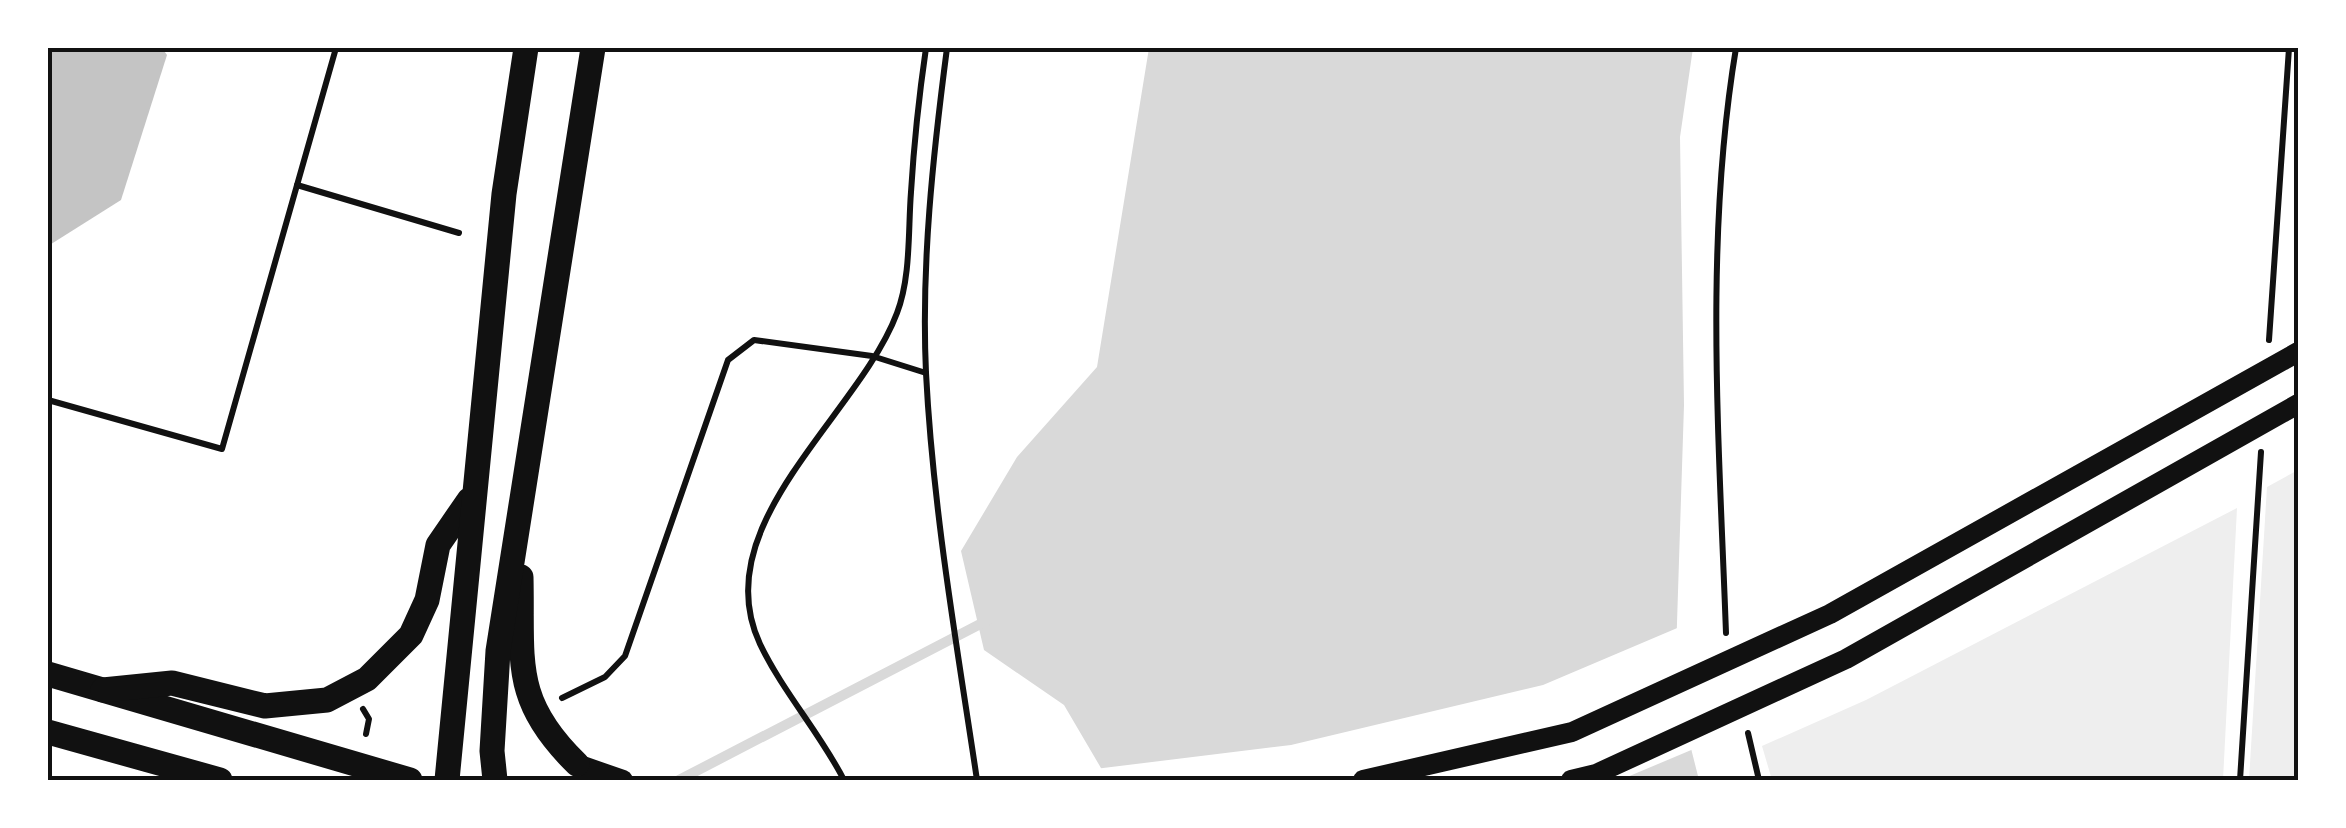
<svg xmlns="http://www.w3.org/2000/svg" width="2346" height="828" viewBox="0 0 2346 828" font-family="Overpass,sans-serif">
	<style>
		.green { fill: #eee }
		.water { fill: #d9d9d9 }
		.pier { fill: #fff }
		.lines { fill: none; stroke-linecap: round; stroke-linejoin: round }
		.stream { stroke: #d9d9d9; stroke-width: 10 }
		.building { fill: #c4c4c4 }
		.path { stroke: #111; stroke-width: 6 }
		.secondary { stroke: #111; stroke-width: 20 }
		.primary { stroke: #111; stroke-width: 25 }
		.neatline { fill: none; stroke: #111; stroke-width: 4 }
	</style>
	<rect width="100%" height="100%" fill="#fff"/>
	<!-- green -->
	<g class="green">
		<path d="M 2298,470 L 2298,780 L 2249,780 L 2267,487 Z"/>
		<path d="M 2237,508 L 2223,780 L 1772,780 L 1762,746 L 1866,700 Z"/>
	</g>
	<!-- water -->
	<path class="water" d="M 1149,48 L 1693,48 L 1680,137 L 1684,405 L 1675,685 L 1699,780 L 1108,780 L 1064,705 L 984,650 L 961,551 L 1017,457 L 1097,367 Z"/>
	<!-- pier -->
	<path class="pier" d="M 1682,626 L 1680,685 L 1696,748 L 1620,780 L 1102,780 L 1095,769 L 1291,745 L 1543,685 Z"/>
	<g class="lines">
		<!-- stream -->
		<path class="stream" d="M 679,780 L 988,620"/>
	</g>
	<!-- building -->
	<path class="building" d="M 48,48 L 162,48 L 167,55 L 121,200 L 48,246 Z"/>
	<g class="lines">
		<!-- path -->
		<g class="path">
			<path d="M 947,48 C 933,155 921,265 926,373 C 933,510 957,646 977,780"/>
			<path d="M 297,185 L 459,233"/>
			<path d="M 2269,340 L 2289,48"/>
			<path d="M 48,400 L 222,449 L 336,48"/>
			<path d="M 1726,633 C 1719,439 1704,240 1736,48"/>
			<path d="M 562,698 L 605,677 L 625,656 L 728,360 L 754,340 L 872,356 L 926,373"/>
			<path d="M 363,709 L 369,719 L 366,734"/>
			<path d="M 1748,733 L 1759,780"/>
			<path d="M 844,780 C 820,733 783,692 760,644 C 704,525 859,415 897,313 C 911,277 908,230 911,192 C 914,143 919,96 926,48"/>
			<path d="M 2240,780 L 2261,452"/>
		</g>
		<!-- secondary -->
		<g class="secondary">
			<path d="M 577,764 L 623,780"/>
			<path d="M 1363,780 L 1572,732 L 1830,614 L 2298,352"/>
			<path d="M 1571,780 L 1596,774 L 1846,659 L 2298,404"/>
		</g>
		<!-- primary -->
		<g class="primary">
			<path d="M 521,577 C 523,661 511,700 577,764"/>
			<path d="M 48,674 L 410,780"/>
			<path d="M 103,690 L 172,683 L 265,706 L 327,700 L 367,679 L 411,635 L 427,600 L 438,545 L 469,500"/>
			<path d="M 48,732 L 220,780"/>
			<path d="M 447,780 L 504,194 L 526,48"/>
			<path d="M 495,780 L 492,751 L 498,651 L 593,48"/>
		</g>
	</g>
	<!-- border -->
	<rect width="2346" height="828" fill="none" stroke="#ffffff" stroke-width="100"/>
	<rect x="50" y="50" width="2246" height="728" class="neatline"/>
</svg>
